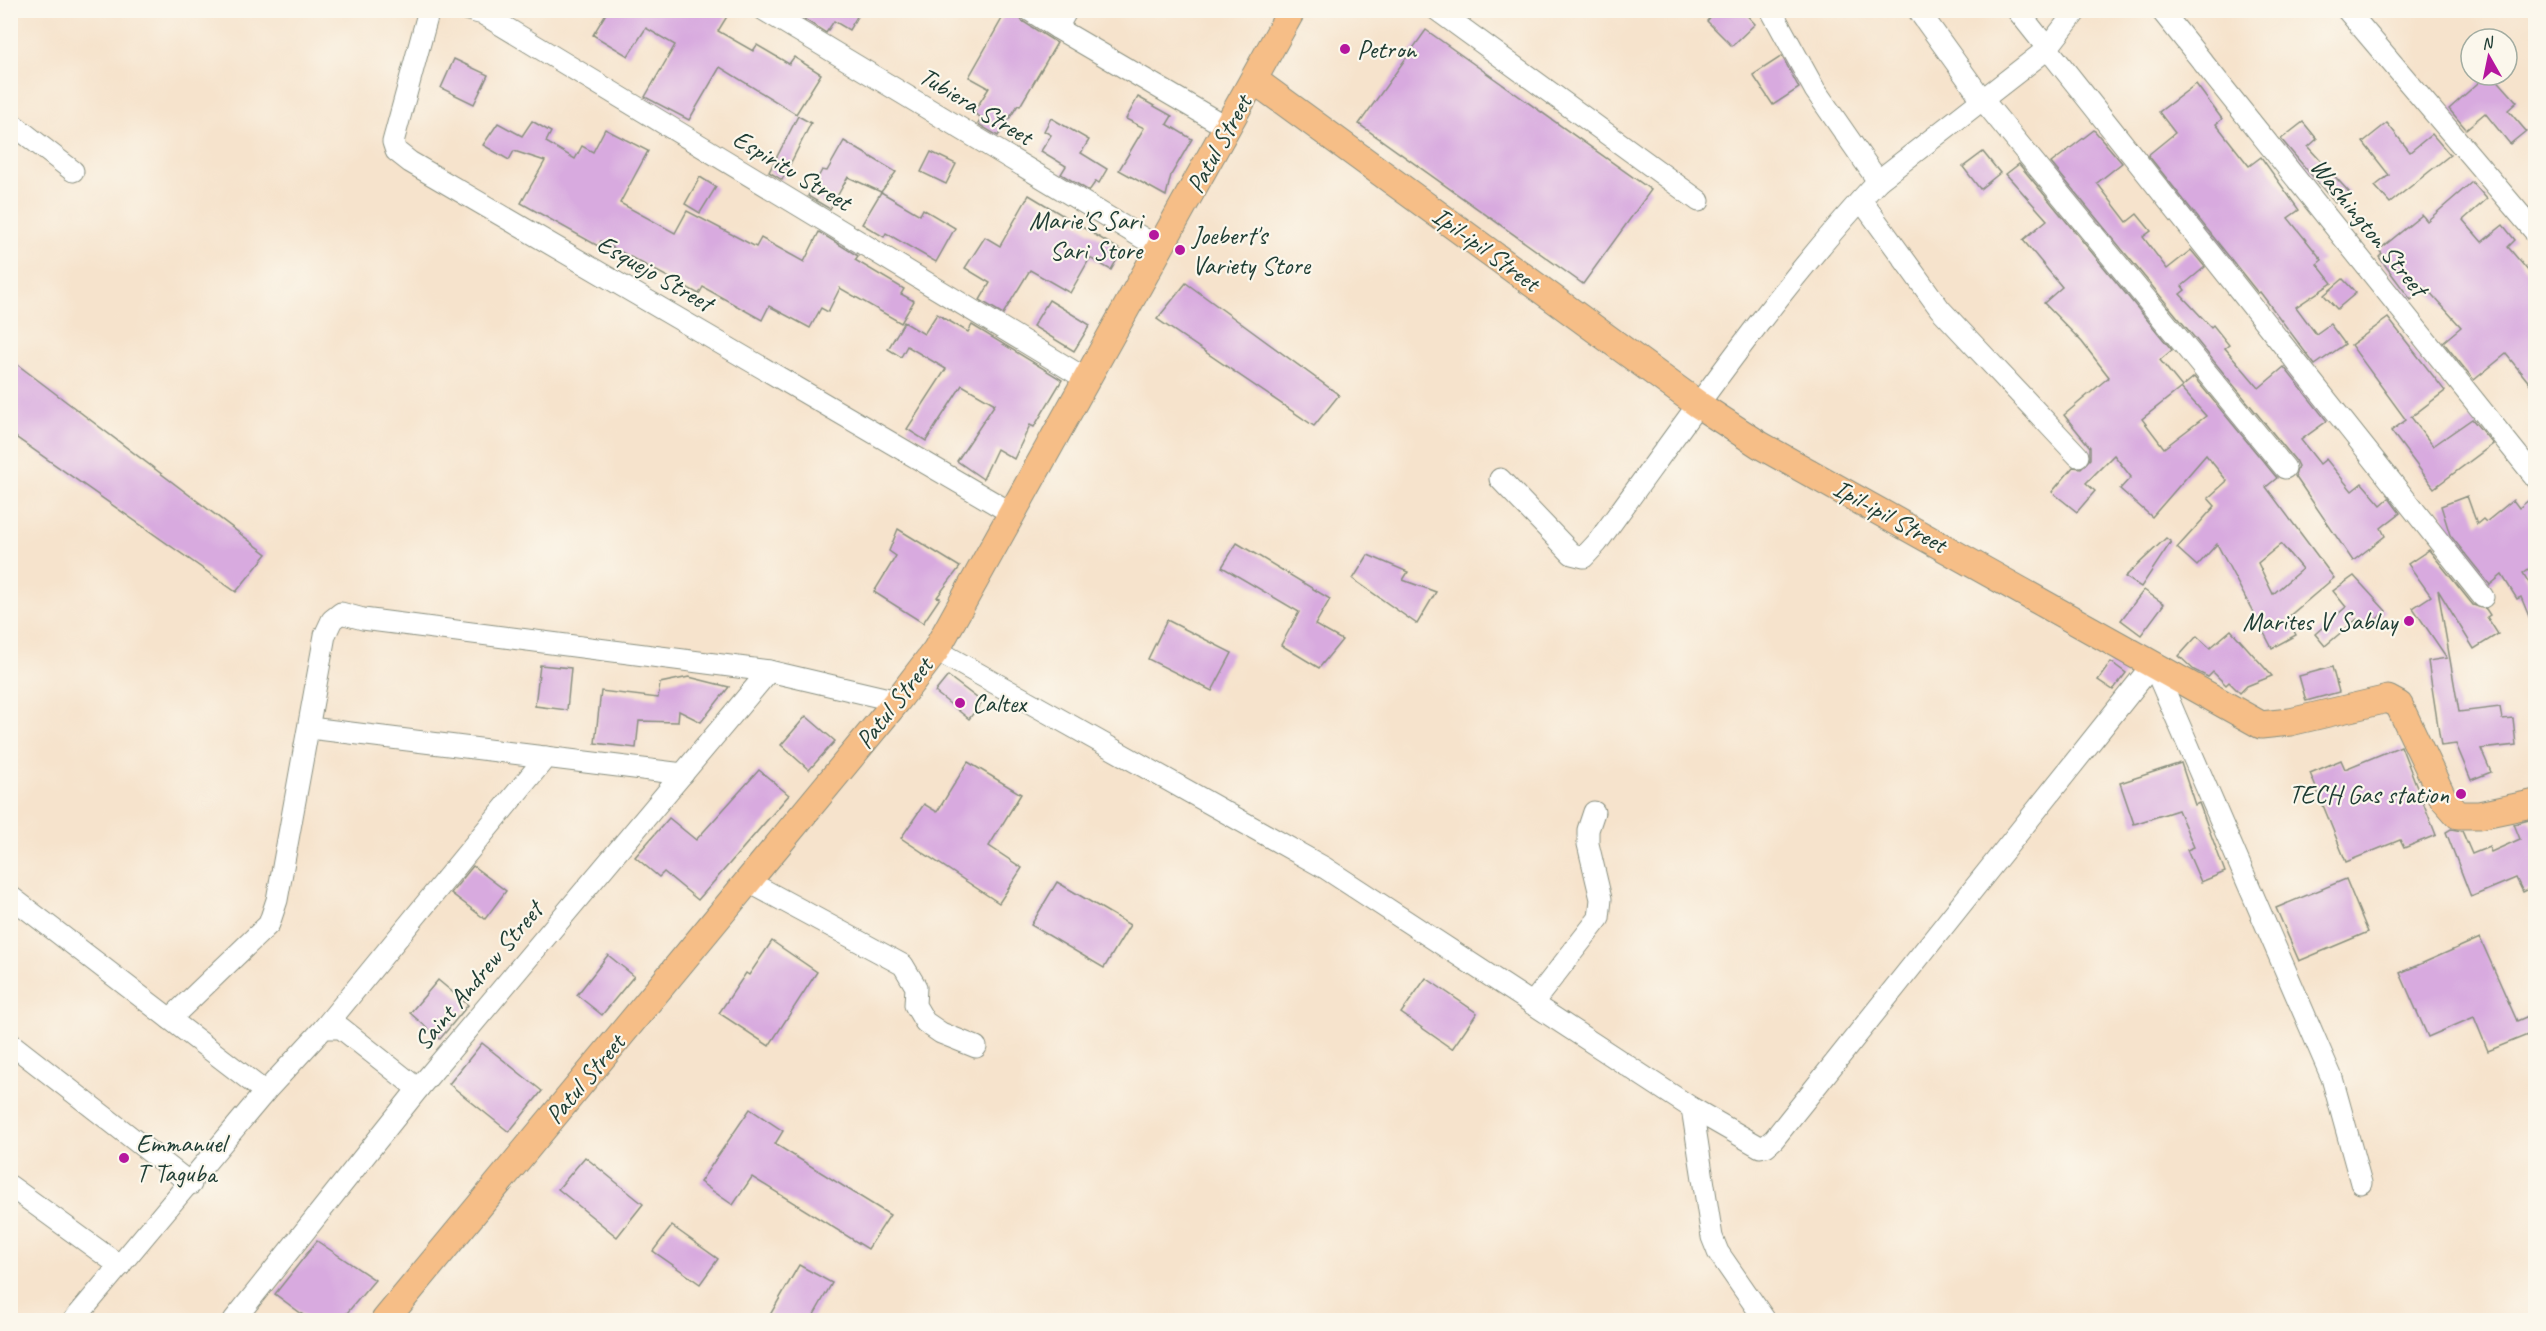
<svg xmlns="http://www.w3.org/2000/svg" width="2546" height="1331" viewBox="0 0 2546 1331" font-family="Caveat,sans-serif">
	<style>
		.building { fill: #d8aadf; fill-rule: evenodd }
		.lines { fill: none; stroke-linecap: round; stroke-linejoin: round }
		.minor-casing { stroke: #8a9080; stroke-width: 23 }
		.major-casing { stroke: #8a9080; stroke-width: 29 }
		.minor { stroke: #fff; stroke-width: 21 }
		.major { stroke: #f6be87; stroke-width: 27 }
		.poi-dot { fill: #b5179e; stroke: #fbf7ec; stroke-width: 2 }
		.labels { text-anchor: middle; dominant-baseline: central; stroke-width: 4.5; stroke-linejoin: round; paint-order: stroke }
		.poi-label { font-size: 26px; fill: #1f3d34; stroke: #fbf7ec; text-anchor: start }
		.street-label { font-size: 26px; fill: #1f3d34; stroke: #fbf7ec }
	</style>
	<rect width="100%" height="100%" fill="#fbf7ec"/>
	<filter id="ink" filterUnits="userSpaceOnUse"><feTurbulence type="fractalNoise" baseFrequency=".0167" numOctaves="2"/><feDisplacementMap in="SourceGraphic" scale="12" xChannelSelector="R" yChannelSelector="G"/><feConvolveMatrix kernelMatrix="1 2 1 2 8 2 1 2 1" color-interpolation-filters="sRGB"/></filter>
	<filter id="wash" filterUnits="userSpaceOnUse"><feTurbulence type="fractalNoise" baseFrequency=".008" numOctaves="4" result="noise"/><feDisplacementMap in="SourceGraphic" scale="24" xChannelSelector="R" yChannelSelector="G"/><feGaussianBlur stdDeviation="1.35" result="paint"/><feColorMatrix in="noise" values="0 0 0 0 0 0 0 0 0 0 0 0 0 0 0 0 0 1.4 0 .05"/><feComposite in="paint" operator="in"/></filter>
	<g filter="url(#wash)">
		<rect width="100%" height="100%" fill="#f6e3cc"/>
		<g id="blocks">
			<!-- building -->
			<g class="building">
				<path d="M 608,10 L 731,10 L 718,31 L 753,51 L 757,45 L 789,64 L 794,57 L 821,74 L 796,114 L 720,67 L 689,120 L 645,97 L 675,45 L 646,28 L 628,56 L 593,35 Z"/>
				<path d="M 790,10 L 861,10 L 849,30 L 834,21 L 826,33 Z"/>
				<path d="M 1007,10 L 1016,10 L 1022,21 L 1057,43 L 1020,106 L 1018,105 L 998,136 L 978,124 L 982,118 L 973,113 L 989,88 L 969,77 Z"/>
				<path d="M 1717,10 L 1742,10 L 1755,24 L 1732,46 L 1707,21 Z"/>
				<path d="M 1426,30 L 1651,190 L 1583,284 L 1359,124 Z"/>
				<path d="M 1782,56 L 1799,88 L 1773,105 L 1753,75 Z"/>
				<path d="M 454,59 L 488,75 L 474,104 L 441,88 Z"/>
				<path d="M 2487,75 L 2493,75 L 2517,102 L 2508,110 L 2526,131 L 2510,144 L 2485,113 L 2466,129 L 2449,109 Z"/>
				<path d="M 2196,84 L 2222,119 L 2216,124 L 2249,166 L 2261,157 L 2299,210 L 2288,218 L 2322,260 L 2317,264 L 2332,283 L 2296,307 L 2316,334 L 2330,324 L 2345,344 L 2315,365 L 2260,292 L 2258,293 L 2148,155 L 2175,133 L 2159,112 Z"/>
				<path d="M 1138,97 L 1172,116 L 1167,124 L 1192,139 L 1171,175 L 1166,196 L 1119,170 L 1144,128 L 1126,119 Z"/>
				<path d="M 798,116 L 811,123 L 782,180 L 769,172 Z"/>
				<path d="M 1051,118 L 1089,140 L 1081,153 L 1107,169 L 1099,183 L 1096,181 L 1089,191 L 1061,174 L 1066,166 L 1041,151 L 1051,135 L 1044,131 Z"/>
				<path d="M 532,121 L 551,132 L 546,142 L 575,159 L 582,146 L 593,152 L 605,129 L 648,151 L 620,203 L 675,233 L 687,211 L 756,247 L 761,238 L 804,262 L 819,232 L 858,256 L 855,260 L 904,289 L 901,294 L 914,301 L 901,323 L 840,288 L 828,312 L 821,308 L 810,328 L 769,306 L 762,320 L 703,287 L 699,294 L 601,241 L 598,246 L 521,203 L 545,161 L 514,151 L 509,160 L 483,145 L 498,123 L 522,136 Z"/>
				<path d="M 2303,122 L 2317,139 L 2308,147 L 2349,192 L 2335,203 L 2281,139 Z"/>
				<path d="M 2387,123 L 2410,152 L 2432,134 L 2450,155 L 2390,203 L 2375,186 L 2389,175 L 2363,142 Z"/>
				<path d="M 2094,130 L 2122,163 L 2097,183 L 2127,222 L 2137,214 L 2151,231 L 2143,237 L 2167,269 L 2191,250 L 2205,267 L 2182,286 L 2185,290 L 2180,294 L 2211,327 L 2213,325 L 2229,345 L 2225,348 L 2259,388 L 2284,367 L 2327,421 L 2301,440 L 2320,464 L 2326,459 L 2352,491 L 2362,483 L 2381,505 L 2389,498 L 2400,513 L 2381,528 L 2385,536 L 2353,561 L 2295,476 L 2298,466 L 2295,460 L 2051,163 Z"/>
				<path d="M 844,141 L 896,172 L 881,192 L 848,177 L 830,209 L 808,196 L 822,170 L 827,171 Z"/>
				<path d="M 931,152 L 956,164 L 946,184 L 921,172 Z"/>
				<path d="M 1983,152 L 2000,173 L 1980,189 L 1963,167 Z"/>
				<path d="M 2019,164 L 2172,350 L 2160,360 L 2182,387 L 2194,377 L 2277,478 L 2266,487 L 2334,578 L 2287,618 L 2296,635 L 2272,648 L 2217,544 L 2197,566 L 2177,548 L 2215,506 L 2208,498 L 2227,481 L 2206,455 L 2152,517 L 2120,489 L 2131,477 L 2114,455 L 2086,483 L 2095,491 L 2077,512 L 2052,492 L 2073,467 L 2081,468 L 2090,459 L 2090,447 L 2064,415 L 2109,377 L 2082,342 L 2044,303 L 2062,287 L 2023,240 L 2047,220 L 2006,174 ZM 2181,388 L 2206,416 L 2164,448 L 2142,419 ZM 2281,544 L 2302,569 L 2273,594 L 2258,563 Z"/>
				<path d="M 700,177 L 716,187 L 700,213 L 685,204 Z"/>
				<path d="M 2472,182 L 2487,199 L 2463,220 L 2482,242 L 2503,225 L 2515,240 L 2508,247 L 2535,279 L 2535,390 L 2506,354 L 2474,380 L 2443,342 L 2461,327 L 2426,288 L 2411,300 L 2379,257 L 2382,254 L 2379,250 L 2422,215 L 2427,221 Z"/>
				<path d="M 881,192 L 920,215 L 923,209 L 955,228 L 936,262 L 886,233 L 884,237 L 862,224 Z"/>
				<path d="M 1029,195 L 1122,251 L 1111,270 L 1090,258 L 1070,293 L 1030,270 L 1003,314 L 980,300 L 990,283 L 965,268 L 985,237 L 1000,246 Z"/>
				<path d="M 2343,279 L 2356,293 L 2337,309 L 2324,295 Z"/>
				<path d="M 1186,283 L 1339,395 L 1314,426 L 1157,319 Z"/>
				<path d="M 1049,300 L 1090,325 L 1074,351 L 1033,326 Z"/>
				<path d="M 937,314 L 968,332 L 972,325 L 1062,380 L 1034,427 L 1030,425 L 1014,459 L 997,449 L 983,479 L 957,461 L 995,404 L 962,385 L 926,441 L 907,429 L 946,369 L 907,346 L 901,357 L 888,349 L 904,322 L 924,334 Z"/>
				<path d="M 2388,318 L 2445,391 L 2411,417 L 2433,446 L 2472,419 L 2493,444 L 2434,488 L 2391,431 L 2406,420 L 2351,345 Z"/>
				<path d="M 10,359 L 267,554 L 236,592 L 10,433 Z"/>
				<path d="M 2535,495 L 2535,564 L 2523,573 L 2535,593 L 2535,631 L 2521,597 L 2517,599 L 2502,575 L 2490,585 L 2450,535 L 2441,506 L 2467,496 L 2477,524 L 2483,519 L 2486,522 L 2513,500 L 2519,508 Z"/>
				<path d="M 898,529 L 960,567 L 937,597 L 940,598 L 923,623 L 874,592 L 896,556 L 889,551 Z"/>
				<path d="M 2166,538 L 2171,542 L 2141,587 L 2125,577 Z"/>
				<path d="M 1237,543 L 1330,599 L 1315,625 L 1342,640 L 1319,668 L 1281,645 L 1299,612 L 1222,567 Z"/>
				<path d="M 2429,550 L 2473,605 L 2486,609 L 2490,615 L 2487,617 L 2498,634 L 2474,649 L 2438,590 L 2459,712 L 2500,707 L 2502,719 L 2513,718 L 2516,745 L 2481,749 L 2491,772 L 2471,780 L 2456,744 L 2441,746 L 2428,661 L 2447,658 L 2413,608 L 2431,596 L 2408,564 Z"/>
				<path d="M 1368,555 L 1408,572 L 1403,580 L 1436,592 L 1417,624 L 1353,579 Z"/>
				<path d="M 2354,576 L 2386,611 L 2366,628 L 2357,619 L 2325,646 L 2315,634 L 2346,607 L 2333,591 Z"/>
				<path d="M 2144,590 L 2164,604 L 2141,635 L 2121,620 Z"/>
				<path d="M 1167,620 L 1232,653 L 1212,691 L 1148,659 Z"/>
				<path d="M 2231,630 L 2272,676 L 2247,686 L 2240,693 L 2229,682 L 2226,685 L 2213,672 L 2208,677 L 2194,670 L 2179,656 L 2197,636 L 2210,648 Z"/>
				<path d="M 2111,662 L 2126,673 L 2113,690 L 2098,680 Z"/>
				<path d="M 540,665 L 571,668 L 567,710 L 535,706 Z"/>
				<path d="M 2332,667 L 2339,692 L 2306,701 L 2299,676 Z"/>
				<path d="M 948,676 L 982,702 L 969,719 L 935,692 Z"/>
				<path d="M 689,677 L 729,687 L 701,722 L 679,711 L 678,722 L 639,721 L 636,748 L 595,743 L 601,691 L 658,698 L 660,683 Z"/>
				<path d="M 806,716 L 835,741 L 809,770 L 781,745 Z"/>
				<path d="M 2401,746 L 2436,835 L 2404,848 L 2400,840 L 2346,862 L 2310,773 L 2341,760 L 2345,769 Z"/>
				<path d="M 968,762 L 1021,794 L 989,846 L 1022,868 L 999,903 L 901,838 L 924,804 L 937,812 Z"/>
				<path d="M 2181,763 L 2195,805 L 2199,803 L 2225,872 L 2201,882 L 2187,850 L 2194,847 L 2178,810 L 2134,824 L 2120,783 Z"/>
				<path d="M 759,770 L 789,795 L 698,900 L 664,872 L 659,877 L 635,857 L 669,818 L 696,840 Z"/>
				<path d="M 2529,820 L 2535,831 L 2535,886 L 2523,892 L 2516,878 L 2471,897 L 2446,832 L 2451,829 L 2462,831 L 2472,854 L 2489,847 L 2491,852 L 2520,839 L 2514,824 Z"/>
				<path d="M 473,866 L 506,891 L 485,919 L 451,893 Z"/>
				<path d="M 2346,879 L 2368,932 L 2299,961 L 2276,908 Z"/>
				<path d="M 1057,882 L 1130,925 L 1104,968 L 1031,925 Z"/>
				<path d="M 2480,938 L 2517,1021 L 2535,1013 L 2535,1032 L 2488,1051 L 2474,1017 L 2428,1037 L 2400,973 Z"/>
				<path d="M 772,941 L 817,972 L 769,1046 L 719,1013 L 746,973 L 749,975 Z"/>
				<path d="M 608,955 L 634,976 L 602,1015 L 577,995 Z"/>
				<path d="M 1426,978 L 1477,1013 L 1452,1049 L 1401,1013 Z"/>
				<path d="M 438,980 L 468,1005 L 440,1039 L 410,1013 Z"/>
				<path d="M 482,1043 L 542,1091 L 509,1132 L 449,1084 Z"/>
				<path d="M 750,1109 L 783,1131 L 775,1144 L 890,1215 L 868,1249 L 752,1177 L 733,1205 L 700,1182 Z"/>
				<path d="M 585,1157 L 643,1204 L 617,1237 L 558,1189 Z"/>
				<path d="M 672,1226 L 718,1259 L 700,1284 L 653,1251 Z"/>
				<path d="M 317,1241 L 375,1280 L 341,1320 L 310,1320 L 275,1294 Z"/>
				<path d="M 799,1265 L 832,1283 L 811,1320 L 767,1320 Z"/>
			</g>
		</g>
	</g>
	<g filter="url(#ink)">
		<use href="#blocks" fill-opacity="0" stroke="#8a9080" stroke-width="1.5"/>
		<g class="lines">
			<!-- minor casing -->
			<g class="minor-casing">
				<g id="minor">
					<path d="M 429,10 L 393,142 L 396,151 L 410,162 L 1013,514"/>
					<path d="M 468,10 L 483,14 L 1086,379"/>
					<path d="M 764,10 L 1161,249"/>
					<path d="M 1029,10 L 1057,28"/>
					<path d="M 1067,10 L 1057,28 L 1228,128"/>
					<path d="M 1437,10 L 1699,201"/>
					<path d="M 1918,10 L 1982,99 L 2285,468"/>
					<path d="M 2017,10 L 2483,597"/>
					<path d="M 2161,10 L 2536,478"/>
					<path d="M 2347,10 L 2536,233"/>
					<path d="M 1772,12 L 1815,90 L 1878,181"/>
					<path d="M 10,122 L 73,171"/>
					<path d="M 1861,200 L 1940,309 L 2078,456"/>
					<path d="M 1500,479 L 1572,554 L 1584,557 L 1597,543 C 1687,421 1774,293 1878,181 L 2046,50 L 2077,10"/>
					<path d="M 936,650 L 1325,868 L 1692,1108 L 1760,1147 L 1766,1146 L 1774,1139 L 2153,664 L 2332,1078 L 2361,1183"/>
					<path d="M 310,728 L 683,774"/>
					<path d="M 749,882 L 903,965 L 916,987 L 915,1005 L 925,1022 L 941,1033 L 976,1047"/>
					<path d="M 10,896 L 265,1092"/>
					<path d="M 1532,1004 L 1599,918 L 1601,899 L 1588,844 L 1588,830 L 1594,812"/>
					<path d="M 170,1019 L 269,924 L 277,900 L 325,635 L 332,620 L 341,613 L 363,619 L 769,671 L 897,701"/>
					<path d="M 324,1028 L 546,757"/>
					<path d="M 10,1043 L 191,1184"/>
					<path d="M 1692,1108 L 1712,1237 L 1718,1252 L 1765,1320"/>
					<path d="M 10,1186 L 120,1266"/>
					<path d="M 74,1320 L 265,1092 L 324,1028 L 341,1028 L 418,1089"/>
					<path d="M 234,1320 L 418,1089 L 769,671"/>
				</g>
			</g>
			<!-- major casing -->
			<g class="major-casing">
				<g id="major">
					<path d="M 1254,80 L 1699,405 L 1760,445 L 2261,725 L 2290,722 L 2388,699 L 2399,705 L 2443,798 L 2458,815 L 2479,815 L 2536,803"/>
					<path d="M 385,1320 L 897,701 L 936,650 L 1292,10"/>
				</g>
			</g>
			<!-- minor -->
			<use href="#minor" class="minor"/>
			<!-- major -->
			<use href="#major" class="major"/>
		</g>
	</g>
	<!-- markers -->
	<g class="poi-dot">
		<circle cx="1345" cy="49" r="6"/>
		<circle cx="1154" cy="235" r="6"/>
		<circle cx="1180" cy="250" r="6"/>
		<circle cx="2409" cy="621" r="6"/>
		<circle cx="960" cy="703" r="6"/>
		<circle cx="2461" cy="794" r="6"/>
		<circle cx="124" cy="1158" r="6"/>
	</g>
	<g class="labels">
		<!-- poi labels -->
		<g class="poi-label">
			<text x="1357" y="49">Petron</text>
			<text x="1142" y="220" text-anchor="end">Marie'S Sari<tspan x="1142" dy="30">Sari Store</tspan></text>
			<text x="1192" y="235">Joebert's<tspan x="1192" dy="30">Variety Store</tspan></text>
			<text x="2397" y="621" text-anchor="end">Marites V Sablay</text>
			<text x="972" y="703">Caltex</text>
			<text x="2449" y="794" text-anchor="end">TECH Gas station</text>
			<text x="136" y="1143">Emmanuel<tspan x="136" dy="30">T Taguba</tspan></text>
		</g>
		<!-- street labels -->
		<g class="street-label">
			<text transform="translate(976 106) rotate(31)">Tubiera Street</text>
			<text transform="translate(1219 144) rotate(-61)">Patul Street</text>
			<text transform="translate(792 170) rotate(31)">Espiritu Street</text>
			<text transform="translate(2369 227) rotate(51)">Washington Street</text>
			<text transform="translate(1486 249) rotate(36)">Ipil-ipil Street</text>
			<text transform="translate(655 273) rotate(30)">Esquejo Street</text>
			<text transform="translate(1890 516) rotate(29)">Ipil-ipil Street</text>
			<text transform="translate(894 703) rotate(-52)">Patul Street</text>
			<text transform="translate(478 976) rotate(-50)">Saint Andrew Street</text>
			<text transform="translate(585 1079) rotate(-50)">Patul Street</text>
		</g>
	</g>
	<!-- margin -->
	<rect width="2546" height="1331" fill="none" stroke="#fbf7ec" stroke-width="36"/>
	<!-- north arrow -->
	<g transform="translate(2489 57) rotate(351)"><circle r="28" fill="#fbf7ec" stroke="#a3ada2" stroke-width="1.5"/>
	<path d="M0-4.5L10 22L0 15L-10 22Z" fill="#b5179e"/>
	<text y="-9" font-size="16" font-weight="bold" text-anchor="middle" fill="#1f3d34">N</text>
	</g>
</svg>
